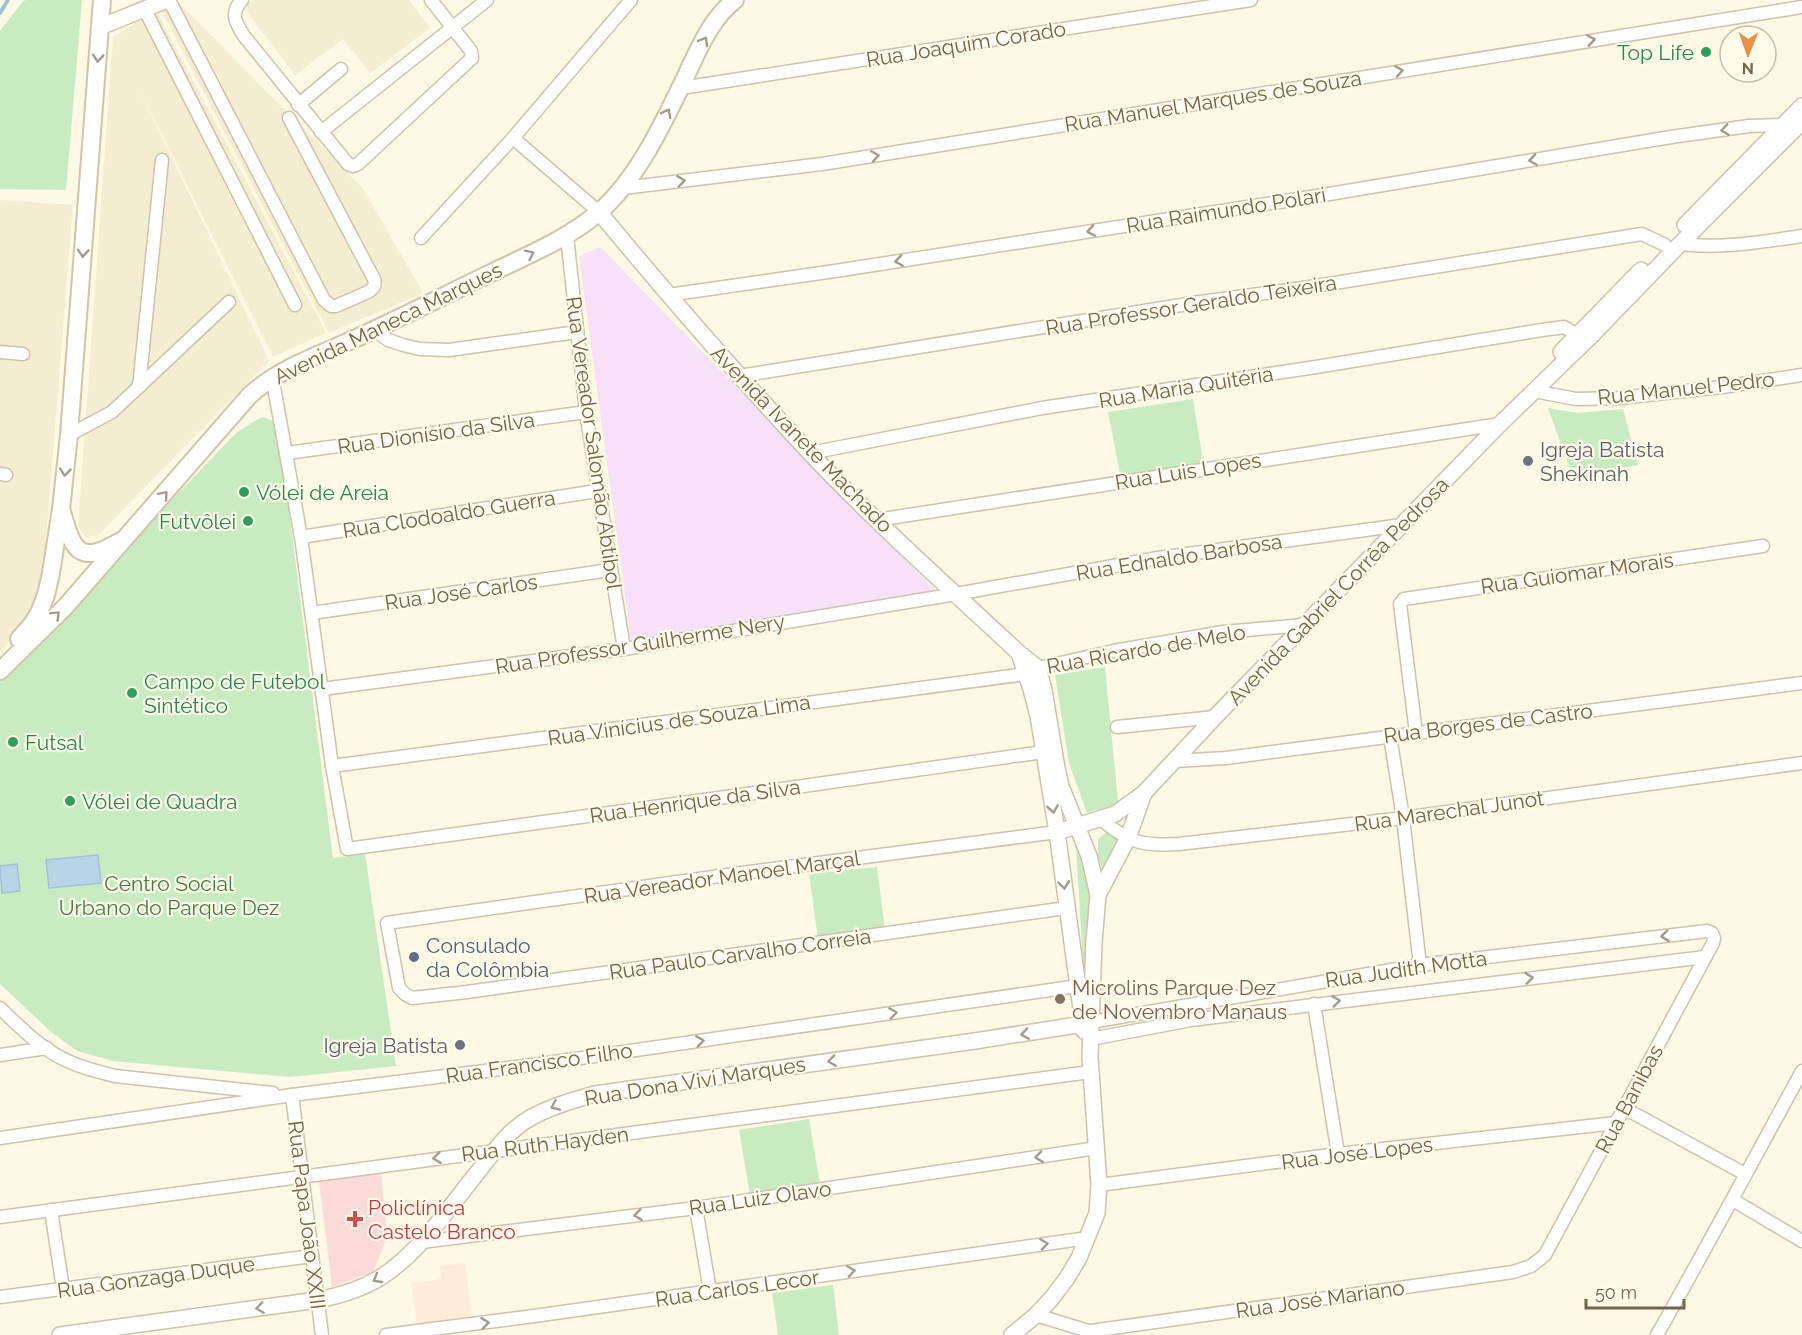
<svg xmlns="http://www.w3.org/2000/svg" width="1802" height="1335" viewBox="0 0 1802 1335" font-family="Raleway,sans-serif">
	<style>
		.residential { fill: #f4edd2 }
		.commercial { fill: #fdecd8 }
		.education { fill: #f6e1f9 }
		.medical { fill: #fbdbd7 }
		.green { fill: #c9ebc2 }
		.water { fill: #b8d5e7; stroke: #9ec2d9; stroke-width: 1.5 }
		.lines { fill: none; stroke-linecap: round; stroke-linejoin: round }
		.stream { stroke: #9ec2d9; stroke-width: 4 }
		.minor-casing { stroke: #cec2aa; stroke-width: 15 }
		.tertiary-casing { stroke: #cec2aa; stroke-width: 18 }
		.secondary-casing { stroke: #d1c4a7; stroke-width: 20 }
		.minor { stroke: #fff; stroke-width: 12 }
		.tertiary { stroke: #fff; stroke-width: 15 }
		.secondary { stroke: #fff; stroke-width: 16 }
		.oneway { stroke: #a69a89 }
		.leisure-dot { fill: #2e9e5b; stroke: #fffceb; stroke-width: 2 }
		.worship-dot { fill: #6b7280; stroke: #fffceb; stroke-width: 2 }
		.service-dot { fill: #5c6f8a; stroke: #fffceb; stroke-width: 2 }
		.education-dot { fill: #8d6e63; stroke: #fffceb; stroke-width: 2 }
		.health-dot { fill: #e0444e; stroke: #fffceb; stroke-width: 2 }
		.labels { text-anchor: middle; dominant-baseline: central; stroke-width: 4.5; stroke-linejoin: round; paint-order: stroke }
		.street-label { font-size: 21px; fill: #766349; stroke: #fffceb }
		.leisure-label { font-size: 21px; fill: #27864d; stroke: #fffceb; text-anchor: start }
		.worship-label { font-size: 21px; fill: #5b616d; stroke: #fffceb; text-anchor: start }
		.park-label { font-size: 21px; fill: #447c41; stroke: #fffceb }
		.service-label { font-size: 21px; fill: #4e5e75; stroke: #fffceb; text-anchor: start }
		.education-label { font-size: 21px; fill: #785e54; stroke: #fffceb; text-anchor: start }
		.health-label { font-size: 21px; fill: #be3a42; stroke: #fffceb; text-anchor: start }
	</style>
	<rect width="100%" height="100%" fill="#fdf9e4"/>
	<!-- residential -->
	<g class="residential">
		<path d="M 253,0 L 409,0 L 430,28 L 370,73 L 343,39 L 295,75 L 243,7 Z"/>
		<path d="M 177,1 L 362,187 L 423,293 L 329,333 L 161,10 Z"/>
		<path d="M 156,10 L 326,333 L 273,357 L 140,91 L 269,361 L 98,535 L 86,537 L 78,526 L 113,37 Z"/>
		<path d="M 0,200 L 73,205 L 41,601 L 30,618 L 0,652 Z"/>
	</g>
	<!-- commercial -->
	<path class="commercial" d="M 465,1263 L 472,1318 L 417,1324 L 411,1283 L 441,1279 L 440,1266 Z"/>
	<!-- education -->
	<path class="education" d="M 600,247 L 940,595 L 631,640 L 579,256 Z"/>
	<!-- medical -->
	<path class="medical" d="M 381,1172 L 387,1237 L 373,1272 L 332,1287 L 319,1181 Z"/>
	<!-- green -->
	<g class="green">
		<path d="M 26,0 L 82,0 L 66,190 L 0,189 L 0,31 L 23,1 Z"/>
		<path d="M 1193,399 L 1204,467 L 1121,479 L 1108,412 Z"/>
		<path d="M 1548,408 L 1577,413 L 1623,409 L 1638,465 L 1573,477 Z"/>
		<path d="M 262,417 L 278,423 L 333,858 L 365,854 L 396,1066 L 290,1077 L 113,1061 L 77,1051 L 50,1031 L 0,984 L 0,679 L 237,432 Z"/>
		<path d="M 1105,667 L 1118,802 L 1111,807 L 1101,809 L 1108,832 L 1121,839 L 1105,883 L 1099,859 L 1089,860 L 1096,932 L 1085,994 L 1076,847 L 1083,846 L 1089,857 L 1098,853 L 1098,839 L 1105,833 L 1097,809 L 1087,813 L 1069,763 L 1055,675 Z"/>
		<path d="M 877,867 L 885,930 L 818,939 L 809,874 Z"/>
		<path d="M 809,1119 L 820,1185 L 750,1195 L 739,1130 Z"/>
		<path d="M 833,1285 L 839,1335 L 778,1335 L 772,1293 Z"/>
	</g>
	<!-- water -->
	<g class="water">
		<path d="M 98,855 L 101,883 L 49,888 L 46,860 Z"/>
		<path d="M 17,864 L 20,891 L 2,893 L 0,866 Z"/>
	</g>
	<g class="lines">
		<!-- stream -->
		<path class="stream" d="M 0,13 L 8,0"/>
		<!-- minor casing -->
		<g class="minor-casing">
			<g id="minor">
				<path d="M 169,0 L 324,300 L 331,306 L 336,306 L 368,292 C 374,288 376,285 374,279 L 289,118"/>
				<path d="M 242,0 C 230,13 235,22 244,36 L 348,164 L 353,166 L 358,164 L 472,58 L 471,51 L 431,0"/>
				<path d="M 145,10 L 295,305"/>
				<path d="M 681,88 L 1251,0"/>
				<path d="M 298,105 L 341,69"/>
				<path d="M 321,132 L 487,0"/>
				<path d="M 513,138 L 599,212"/>
				<path d="M 623,188 L 822,164 L 1802,7"/>
				<path d="M 567,236 L 586,412 L 624,649"/>
				<path d="M 421,238 L 513,138 L 631,0"/>
				<path d="M 1680,244 C 1722,249 1761,242 1802,236"/>
				<path d="M 668,295 L 835,271 L 1317,196 L 1671,137 L 1749,126 L 1783,125"/>
				<path d="M 374,330 L 388,340 L 403,345 L 420,349 L 449,350 L 577,332"/>
				<path d="M 0,352 L 23,354"/>
				<path d="M 272,376 L 301,537 L 332,766 L 347,849 L 726,797 L 1043,752"/>
				<path d="M 739,376 L 1200,302 L 1303,288 L 1642,234 L 1665,245"/>
				<path d="M 139,387 L 162,160"/>
				<path d="M 1534,391 L 1576,399 L 1619,398 L 1722,387 L 1802,375"/>
				<path d="M 69,435 L 112,412 L 229,302"/>
				<path d="M 287,453 L 586,412"/>
				<path d="M 810,453 L 1042,408 L 1316,367 L 1542,330 L 1564,327 L 1577,335"/>
				<path d="M 0,474 L 6,475"/>
				<path d="M 876,520 L 1500,424"/>
				<path d="M 301,537 L 597,491"/>
				<path d="M 312,613 L 610,570"/>
				<path d="M 322,689 L 624,649 L 956,594 L 1158,558 L 1402,525"/>
				<path d="M 1117,727 L 1215,717"/>
				<path d="M 1416,733 L 1400,604 L 1404,599 L 1763,546"/>
				<path d="M 1390,736 L 1403,818 L 1420,965"/>
				<path d="M 1174,761 L 1226,758 L 1802,683"/>
				<path d="M 332,766 L 1026,674 L 1038,668 L 1114,651 L 1223,632 L 1304,625"/>
				<path d="M 1102,820 C 1129,843 1143,846 1179,844 L 1403,818 L 1802,763"/>
				<path d="M 1057,832 L 734,874 L 387,923 L 399,988 L 405,994 L 412,998 L 467,992 L 1066,908"/>
				<path d="M 1314,1004 L 1338,1154"/>
				<path d="M 0,1008 C 21,1028 43,1051 70,1062 C 85,1069 100,1072 115,1076 L 273,1093"/>
				<path d="M 1091,1039 L 1191,1020 L 1705,957"/>
				<path d="M 0,1055 L 47,1048"/>
				<path d="M 292,1095 L 322,1335"/>
				<path d="M 1624,1108 L 1745,1174"/>
				<path d="M 0,1138 L 292,1095 L 533,1065 L 1078,986"/>
				<path d="M 1099,1185 L 1338,1154 L 1616,1123"/>
				<path d="M 1733,1200 L 1802,1241"/>
				<path d="M 696,1208 L 710,1291"/>
				<path d="M 51,1210 L 63,1289"/>
				<path d="M 0,1217 C 363,1168 727,1121 1090,1072"/>
				<path d="M 421,1242 L 696,1208 L 1097,1148"/>
				<path d="M 0,1297 L 312,1256"/>
				<path d="M 1036,1315 L 1098,1334"/>
				<path d="M 1091,1331 L 1513,1272 L 1531,1266 L 1545,1255 L 1713,943 L 1714,938 L 1712,933 L 1707,931 L 1420,965 L 1091,1022"/>
				<path d="M 386,1335 L 534,1316 L 1088,1238"/>
				<path d="M 1657,1335 C 1707,1247 1754,1159 1802,1071"/>
			</g>
		</g>
		<!-- tertiary casing -->
		<g class="tertiary-casing">
			<g id="tertiary">
				<path d="M 100,27 L 167,0"/>
				<path d="M 599,212 C 667,294 736,374 809,452 C 875,522 948,587 1019,653 L 1038,668 L 1044,690 L 1057,768 L 1061,786 L 1089,856 L 1098,895 L 1094,942 L 1090,1057 L 1099,1185 L 1097,1213 L 1079,1258 L 1067,1278 L 1052,1298 L 1036,1315 L 1012,1335"/>
				<path d="M 1685,225 L 1802,106"/>
				<path d="M 1561,352 L 1641,270"/>
				<path d="M 1019,653 L 1031,689 L 1038,716 L 1057,832 L 1084,1031"/>
				<path d="M 1057,832 L 1115,814 L 1144,793 L 1215,717 L 1500,424 L 1593,334 L 1680,244 L 1802,122"/>
				<path d="M 1098,895 L 1128,838 L 1144,793"/>
				<path d="M 60,1335 L 318,1300 C 338,1296 359,1290 378,1279 C 419,1254 447,1210 477,1173 C 489,1158 501,1140 516,1128 C 535,1111 570,1101 595,1094 L 975,1041 L 1083,1024"/>
			</g>
		</g>
		<!-- secondary casing -->
		<g class="secondary-casing">
			<g id="secondary">
				<path d="M 62,512 C 67,526 71,555 91,553 C 101,553 111,546 119,542"/>
				<path d="M 19,639 L 32,624 L 39,613 L 46,595 L 51,573 L 61,509 L 69,435 L 102,0"/>
				<path d="M 0,671 L 66,606 L 249,396 C 278,369 316,356 352,340 C 399,319 445,295 491,273 C 528,255 567,239 598,213 C 636,181 663,124 684,80 C 697,53 710,19 735,0"/>
			</g>
		</g>
		<!-- minor -->
		<use href="#minor" class="minor"/>
		<!-- tertiary -->
		<use href="#tertiary" class="tertiary"/>
		<!-- secondary -->
		<use href="#secondary" class="secondary"/>
	</g>
	<!-- one-way arrows -->
	<defs><path id="oneway-chevron" d="M-2-3.5L2.5 0L-2 3.5" fill="none" stroke-width="1.6" stroke-linecap="round" stroke-linejoin="round" transform="scale(1.5)"/></defs>
	<g class="oneway">
		<use href="#oneway-chevron" transform="translate(1591 40) rotate(-9)"/>
		<use href="#oneway-chevron" transform="translate(704 41) rotate(-60)"/>
		<use href="#oneway-chevron" transform="translate(98 58) rotate(94)"/>
		<use href="#oneway-chevron" transform="translate(1399 71) rotate(-9)"/>
		<use href="#oneway-chevron" transform="translate(667 113) rotate(-62)"/>
		<use href="#oneway-chevron" transform="translate(1725 130) rotate(172)"/>
		<use href="#oneway-chevron" transform="translate(875 156) rotate(-9)"/>
		<use href="#oneway-chevron" transform="translate(1533 160) rotate(171)"/>
		<use href="#oneway-chevron" transform="translate(681 181) rotate(-7)"/>
		<use href="#oneway-chevron" transform="translate(1091 231) rotate(171)"/>
		<use href="#oneway-chevron" transform="translate(83 253) rotate(94)"/>
		<use href="#oneway-chevron" transform="translate(530 254) rotate(-26)"/>
		<use href="#oneway-chevron" transform="translate(899 261) rotate(171)"/>
		<use href="#oneway-chevron" transform="translate(65 472) rotate(96)"/>
		<use href="#oneway-chevron" transform="translate(164 495) rotate(-49)"/>
		<use href="#oneway-chevron" transform="translate(56 615) rotate(-45)"/>
		<use href="#oneway-chevron" transform="translate(1053 809) rotate(81)"/>
		<use href="#oneway-chevron" transform="translate(1064 885) rotate(83)"/>
		<use href="#oneway-chevron" transform="translate(1665 936) rotate(173)"/>
		<use href="#oneway-chevron" transform="translate(1529 978) rotate(-7)"/>
		<use href="#oneway-chevron" transform="translate(1336 1001) rotate(-7)"/>
		<use href="#oneway-chevron" transform="translate(893 1013) rotate(-8)"/>
		<use href="#oneway-chevron" transform="translate(1025 1034) rotate(171)"/>
		<use href="#oneway-chevron" transform="translate(700 1041) rotate(-8)"/>
		<use href="#oneway-chevron" transform="translate(832 1061) rotate(172)"/>
		<use href="#oneway-chevron" transform="translate(555 1106) rotate(157)"/>
		<use href="#oneway-chevron" transform="translate(1039 1157) rotate(172)"/>
		<use href="#oneway-chevron" transform="translate(437 1158) rotate(173)"/>
		<use href="#oneway-chevron" transform="translate(638 1215) rotate(173)"/>
		<use href="#oneway-chevron" transform="translate(1044 1244) rotate(-8)"/>
		<use href="#oneway-chevron" transform="translate(851 1271) rotate(-8)"/>
		<use href="#oneway-chevron" transform="translate(377 1279) rotate(150)"/>
		<use href="#oneway-chevron" transform="translate(260 1308) rotate(172)"/>
		<use href="#oneway-chevron" transform="translate(485 1323) rotate(-7)"/>
	</g>
	<!-- markers -->
	<g class="leisure-dot">
		<circle cx="1706" cy="52" r="6"/>
		<circle cx="244" cy="492" r="6"/>
		<circle cx="248" cy="521" r="6"/>
		<circle cx="132" cy="693" r="6"/>
		<circle cx="13" cy="742" r="6"/>
		<circle cx="70" cy="801" r="6"/>
	</g>
	<g class="worship-dot">
		<circle cx="1528" cy="461" r="6"/>
		<circle cx="460" cy="1045" r="6"/>
	</g>
	<circle class="service-dot" cx="414" cy="957" r="6"/>
	<circle class="education-dot" cx="1060" cy="999" r="6"/>
	<path class="health-dot" d="M352 1210h6v6h6v6h-6v6h-6v-6h-6v-6h6z"/>
	<g class="labels">
		<!-- street labels -->
		<g class="street-label">
			<text transform="translate(966 44) rotate(-9)">Rua Joaquim Corado</text>
			<text transform="translate(1213 101) rotate(-9)">Rua Manuel Marques de Souza</text>
			<text transform="translate(1226 210) rotate(-9)">Rua Raimundo Polari</text>
			<text transform="translate(1191 305) rotate(-9)">Rua Professor Geraldo Teixeira</text>
			<text transform="translate(388 323) rotate(-26)">Avenida Maneca Marques</text>
			<text transform="translate(1186 387) rotate(-9)">Rua Maria Quitéria</text>
			<text transform="translate(1686 388) rotate(-6)">Rua Manuel Pedro</text>
			<text transform="translate(436 433) rotate(-8)">Rua Dionísio da Silva</text>
			<text transform="translate(802 439) rotate(46)">Avenida Ivanete Machado</text>
			<text transform="translate(594 443) rotate(82)">Rua Vereador Salomão Abtibol</text>
			<text transform="translate(1188 471) rotate(-9)">Rua Luis Lopes</text>
			<text transform="translate(449 514) rotate(-9)">Rua Clodoaldo Guerra</text>
			<text transform="translate(1179 557) rotate(-9)">Rua Ednaldo Barbosa</text>
			<text transform="translate(1577 573) rotate(-8)">Rua Guiomar Morais</text>
			<text transform="translate(1338 591) rotate(-46)">Avenida Gabriel Corrêa Pedrosa</text>
			<text transform="translate(461 592) rotate(-8)">Rua José Carlos</text>
			<text transform="translate(640 644) rotate(-9)">Rua Professor Guilherme Nery</text>
			<text transform="translate(1146 649) rotate(-10)">Rua Ricardo de Melo</text>
			<text transform="translate(679 720) rotate(-8)">Rua Vinícius de Souza Lima</text>
			<text transform="translate(1488 723) rotate(-7)">Rua Borges de Castro</text>
			<text transform="translate(695 801) rotate(-8)">Rua Henrique da Silva</text>
			<text transform="translate(1449 811) rotate(-8)">Rua Marechal Junot</text>
			<text transform="translate(722 877) rotate(-8)">Rua Vereador Manoel Marçal</text>
			<text transform="translate(740 954) rotate(-8)">Rua Paulo Carvalho Correia</text>
			<text transform="translate(1406 969) rotate(-8)">Rua Judith Motta</text>
			<text transform="translate(539 1063) rotate(-8)">Rua Francisco Filho</text>
			<text transform="translate(695 1081) rotate(-9)">Rua Dona Vivi Marques</text>
			<text transform="translate(1629 1099) rotate(-62)">Rua Banibas</text>
			<text transform="translate(545 1144) rotate(-7)">Rua Ruth Hayden</text>
			<text transform="translate(1357 1153) rotate(-7)">Rua José Lopes</text>
			<text transform="translate(760 1198) rotate(-8)">Rua Luiz Olavo</text>
			<text transform="translate(307 1215) rotate(83)">Rua Papa João XXIII</text>
			<text transform="translate(156 1277) rotate(-8)">Rua Gonzaga Duque</text>
			<text transform="translate(737 1288) rotate(-8)">Rua Carlos Lecor</text>
			<text transform="translate(1320 1299) rotate(-8)">Rua José Mariano</text>
		</g>
		<!-- leisure labels -->
		<g class="leisure-label">
			<text x="1694" y="52" text-anchor="end">Top Life</text>
			<text x="256" y="492">Vólei de Areia</text>
			<text x="236" y="521" text-anchor="end">Futvôlei</text>
			<text x="144" y="681">Campo de Futebol<tspan x="144" dy="24">Sintético</tspan></text>
			<text x="25" y="742">Futsal</text>
			<text x="82" y="801">Vólei de Quadra</text>
		</g>
		<!-- worship labels -->
		<g class="worship-label">
			<text x="1540" y="449">Igreja Batista<tspan x="1540" dy="24">Shekinah</tspan></text>
			<text x="448" y="1045" text-anchor="end">Igreja Batista</text>
		</g>
		<!-- park labels -->
		<g class="park-label">
			<text x="169" y="883">Centro Social<tspan x="169" dy="24">Urbano do Parque Dez</tspan></text>
		</g>
		<!-- service labels -->
		<g class="service-label">
			<text x="426" y="945">Consulado<tspan x="426" dy="24">da Colômbia</tspan></text>
		</g>
		<!-- education labels -->
		<g class="education-label">
			<text x="1072" y="987">Microlins Parque Dez<tspan x="1072" dy="24">de Novembro Manaus</tspan></text>
		</g>
		<!-- health labels -->
		<g class="health-label">
			<text x="368" y="1207">Policlínica<tspan x="368" dy="24">Castelo Branco</tspan></text>
		</g>
	</g>
	<!-- north arrow -->
	<g transform="translate(1748 54) rotate(181)"><circle r="28" fill="#fffceb" stroke="#c8bfaa" stroke-width="1.5"/>
	<path d="M0-4.5L10 22L0 15L-10 22Z" fill="#e99147"/>
	<text y="-9" font-size="16" font-weight="bold" text-anchor="middle" fill="#766349">N</text>
	</g>
	<!-- scale -->
	<path d="M1586 1299v9h98v-9" fill="none" stroke="#766349" stroke-width="3"/>
	<text x="1595" y="1299" font-size="18" fill="#766349" stroke="#fffceb" stroke-width="4.5" paint-order="stroke">50 m</text>
</svg>
